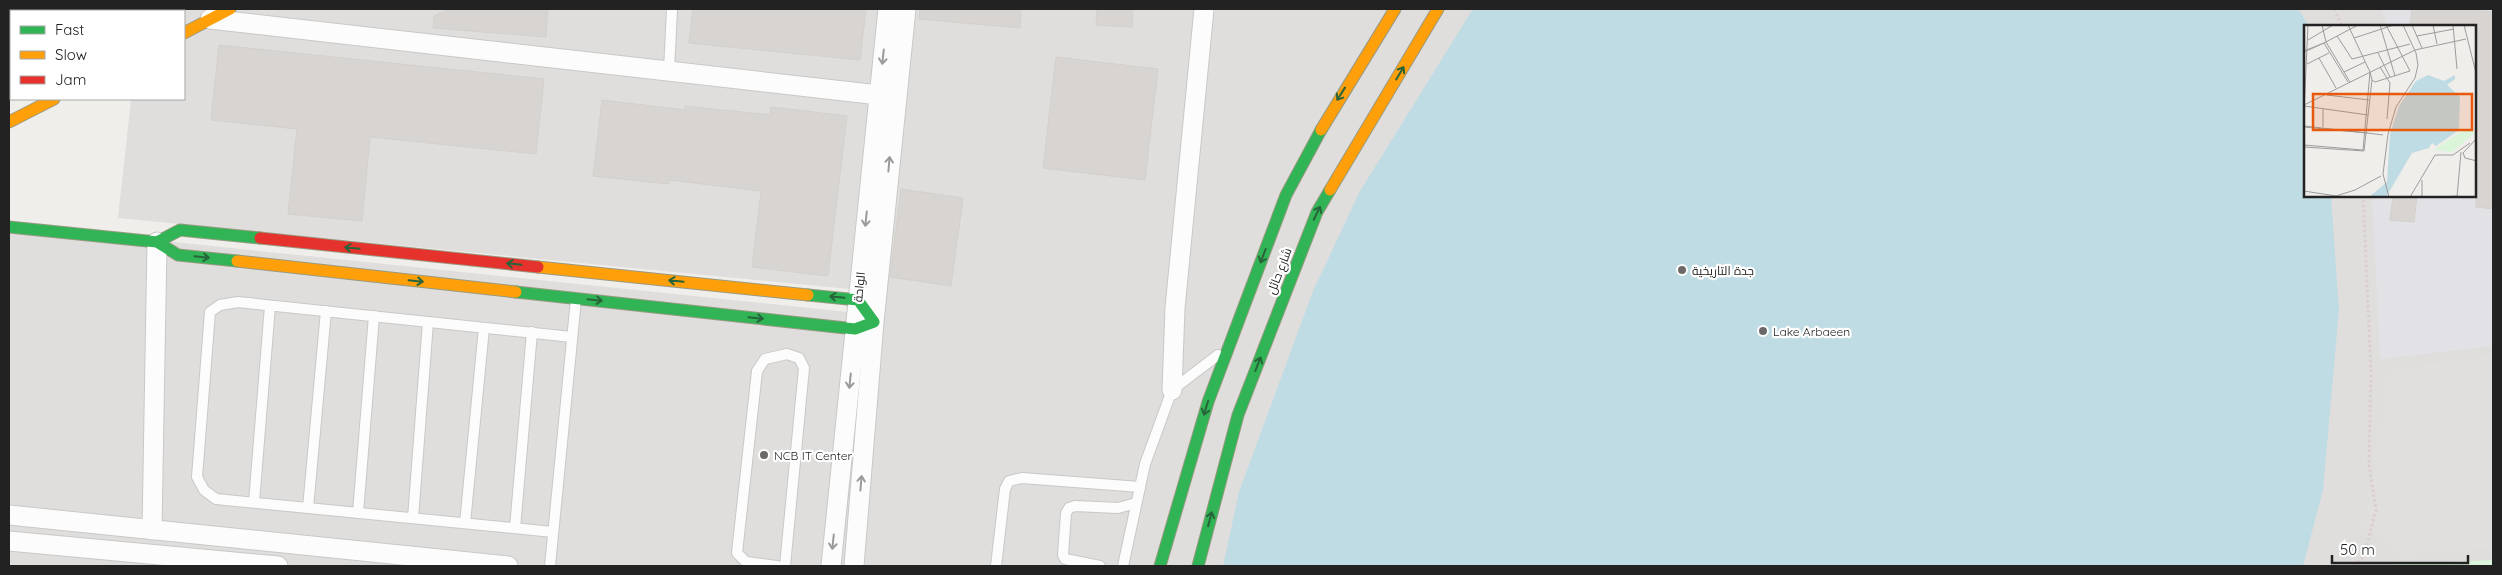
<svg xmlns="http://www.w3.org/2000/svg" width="2502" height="575" viewBox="0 0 2502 575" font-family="Quicksand,Cairo,sans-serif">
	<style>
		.residential { fill: #dfdedc; fill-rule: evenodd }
		.park { fill: #daf5da }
		.parking { fill: #e0dfde }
		.plaza { fill: #e2e1e5 }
		.water { fill: #bfdbe3 }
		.building { fill: #d7d4d2; stroke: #d3d0cc }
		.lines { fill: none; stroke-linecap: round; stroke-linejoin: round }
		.lane-casing { stroke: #c9c8c7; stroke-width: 12 }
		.street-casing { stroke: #c9c8c7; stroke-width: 21 }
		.fast-casing { stroke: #999a82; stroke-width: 13 }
		.slow-casing { stroke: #999a82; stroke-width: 13 }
		.jam-casing { stroke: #999a82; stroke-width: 13 }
		.path { stroke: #dccecd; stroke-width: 3; stroke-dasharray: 2.5 2.5; stroke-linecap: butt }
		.lane { stroke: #fdfcfc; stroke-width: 10 }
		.street { stroke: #fdfcfc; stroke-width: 19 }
		.fast { stroke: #30b455; stroke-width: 11 }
		.slow { stroke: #ff9f0a; stroke-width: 11 }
		.jam { stroke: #e5322d; stroke-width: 11 }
		.oneway { stroke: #9a9a9a }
		.oneway2 { stroke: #286439 }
		.poi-dot { fill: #6a6968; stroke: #fff; stroke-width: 2 }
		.labels { text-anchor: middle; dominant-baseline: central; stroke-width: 4.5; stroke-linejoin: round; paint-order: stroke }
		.poi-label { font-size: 12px; fill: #222; stroke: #fff; text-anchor: start }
		.street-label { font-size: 12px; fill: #222; stroke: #fff }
		.inset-road { fill: none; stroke: #9e9c9b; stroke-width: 1 }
		.view { fill: #e8590c; fill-opacity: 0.15; stroke: #e8590c; stroke-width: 2.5 }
		.inset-edge { fill: none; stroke: #222; stroke-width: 2.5 }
	</style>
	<rect width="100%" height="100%" fill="#f0eeeb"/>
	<!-- residential -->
	<g class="residential">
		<path d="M 141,9 L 878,9 L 849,289 L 118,218 L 131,99 L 184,99 L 184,11 L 141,11 Z"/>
		<path d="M 899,9 L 2493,9 L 2493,566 L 9,566 L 9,225 L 867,314 ZM 2306,26 L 2476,26 L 2476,196 L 2306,196 Z"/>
	</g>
	<!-- park -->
	<path class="park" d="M 2493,560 L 2493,566 L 2361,566 Z"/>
	<!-- parking -->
	<path class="parking" d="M 2493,355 L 2493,547 L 2402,556 L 2364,525 L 2391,370 Z"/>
	<!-- plaza -->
	<path class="plaza" d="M 2381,9 L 2493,9 L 2493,346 L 2380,359 L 2372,196 L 2476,196 L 2476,26 L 2389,26 Z"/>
	<!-- water -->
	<path class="water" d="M 1473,9 L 2298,9 L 2309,26 L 2306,26 L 2306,196 L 2331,196 L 2339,310 L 2323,490 L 2303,566 L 1223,566 L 1239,492 L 1313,291 L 1360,191 Z"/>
	<!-- building -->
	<g class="building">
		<path d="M 449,9 L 548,9 L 546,37 L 433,28 L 434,16 Z"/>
		<path d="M 693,9 L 866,9 L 860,60 L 689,43 Z"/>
		<path d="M 920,9 L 1021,9 L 1020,28 L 919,19 Z"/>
		<path d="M 1097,9 L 1133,9 L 1132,27 L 1096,25 Z"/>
		<path d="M 2412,9 L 2458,9 L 2493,12 L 2493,209 L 2476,207 L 2476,26 L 2410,26 Z"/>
		<path d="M 219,45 L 544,79 L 536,154 L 370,137 L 362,221 L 288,214 L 297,129 L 211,120 Z"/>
		<path d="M 1056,57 L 1158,69 L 1145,180 L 1043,168 Z"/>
		<path d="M 602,100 L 685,110 L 685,106 L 770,115 L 771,107 L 847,116 L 828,276 L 752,267 L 761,191 L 669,180 L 669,184 L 593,176 Z"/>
		<path d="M 901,189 L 963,198 L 951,286 L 890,277 Z"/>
		<path d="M 2393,196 L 2417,196 L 2414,222 L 2390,220 Z"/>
	</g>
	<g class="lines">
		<!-- lane casing -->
		<g class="lane-casing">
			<g id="lane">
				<path d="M 669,71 L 672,9"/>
				<path d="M 254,502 L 270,306"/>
				<path d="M 308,508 L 326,311"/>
				<path d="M 358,513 L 374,316"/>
				<path d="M 413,518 L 428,322"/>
				<path d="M 465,523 L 484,328"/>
				<path d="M 515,528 L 532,332"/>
				<path d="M 553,532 L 216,499 L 204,490 L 197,477 L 210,312 L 220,305 L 238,302 L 572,337"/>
				<path d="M 550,566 L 576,299"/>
				<path d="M 777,566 L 746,562 L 737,553 L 757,371 L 765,359 L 787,354 L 799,358 L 804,368 L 785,566"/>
				<path d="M 996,566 L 1005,489 L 1009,481 L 1022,478 L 1140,487"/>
				<path d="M 1100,566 L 1065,559 L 1063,555 L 1066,513 L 1069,508 L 1075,506 L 1118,508 L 1136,503"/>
				<path d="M 1123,566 L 1145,464 L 1172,390 L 1218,355"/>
			</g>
		</g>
		<!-- street casing -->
		<g class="street-casing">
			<g id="street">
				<path d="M 210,19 L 879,95"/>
				<path d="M 1172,390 L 1175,308 L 1204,9"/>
				<path d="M 9,515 L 508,566"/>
				<path d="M 152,530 L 157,242"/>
				<path d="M 9,541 L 278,566"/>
				<path d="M 831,566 L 888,9"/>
				<path d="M 854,566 L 874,322 L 906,9"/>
			</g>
		</g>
		<!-- fast casing -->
		<g class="fast-casing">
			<g id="fast">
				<path d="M 167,11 L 172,9"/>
				<path d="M 9,227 L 157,242 L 178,255 L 237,261"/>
				<path d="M 157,242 L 180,230 L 260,238"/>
				<path d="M 516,292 L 855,329 L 874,322 L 858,300 L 808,295"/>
				<path d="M 1160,566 L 1208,402 L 1286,195 L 1321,130"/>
				<path d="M 1198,566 L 1238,415 L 1317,212 L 1330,190"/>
			</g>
		</g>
		<!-- slow casing -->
		<g class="slow-casing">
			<g id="slow">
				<path d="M 184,33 L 230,9"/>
				<path d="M 9,122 L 54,99"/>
				<path d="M 1321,130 L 1395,9"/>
				<path d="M 1330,190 L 1438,9"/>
				<path d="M 237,261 L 516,292"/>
				<path d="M 538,267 L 808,295"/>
			</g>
		</g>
		<!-- jam casing -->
		<g class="jam-casing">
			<g id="jam">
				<path d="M 9,93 L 11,92"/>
				<path d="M 260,238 L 538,267"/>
			</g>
		</g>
		<!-- path -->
		<g class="path">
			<path d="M 2334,9 L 2342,26"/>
			<path d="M 2354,566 L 2364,556 L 2376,510 L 2369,465 L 2371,369 L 2363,196"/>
		</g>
		<!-- lane -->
		<use href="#lane" class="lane"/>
		<!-- street -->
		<use href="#street" class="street"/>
		<!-- fast -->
		<use href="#fast" class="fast"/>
		<!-- slow -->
		<use href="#slow" class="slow"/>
		<!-- jam -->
		<use href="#jam" class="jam"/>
	</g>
	<!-- one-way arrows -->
	<defs><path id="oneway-shaft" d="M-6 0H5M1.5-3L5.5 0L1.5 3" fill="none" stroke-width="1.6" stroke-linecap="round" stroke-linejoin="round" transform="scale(1.25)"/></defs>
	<g class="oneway">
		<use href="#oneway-shaft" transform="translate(883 57) rotate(96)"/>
		<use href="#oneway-shaft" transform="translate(889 164) rotate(-85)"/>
		<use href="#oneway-shaft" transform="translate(866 219) rotate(96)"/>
		<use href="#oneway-shaft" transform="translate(850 381) rotate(96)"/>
		<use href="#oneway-shaft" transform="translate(861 483) rotate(-85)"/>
		<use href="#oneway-shaft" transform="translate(833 542) rotate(96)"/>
	</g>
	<g class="oneway2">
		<use href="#oneway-shaft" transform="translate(1400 73) rotate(-59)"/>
		<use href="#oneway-shaft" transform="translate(1341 94) rotate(122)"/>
		<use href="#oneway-shaft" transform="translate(1317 213) rotate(-64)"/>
		<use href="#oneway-shaft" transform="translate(352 248) rotate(-174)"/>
		<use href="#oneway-shaft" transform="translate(1263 256) rotate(111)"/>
		<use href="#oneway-shaft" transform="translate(202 257) rotate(6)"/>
		<use href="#oneway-shaft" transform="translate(514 264) rotate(-174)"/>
		<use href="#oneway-shaft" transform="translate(416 281) rotate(6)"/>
		<use href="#oneway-shaft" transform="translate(676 281) rotate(-174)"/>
		<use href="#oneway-shaft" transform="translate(837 297) rotate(-174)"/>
		<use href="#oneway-shaft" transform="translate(595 300) rotate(6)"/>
		<use href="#oneway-shaft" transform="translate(756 318) rotate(6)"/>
		<use href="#oneway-shaft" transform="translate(1258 364) rotate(-69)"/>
		<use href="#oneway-shaft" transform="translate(1206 408) rotate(107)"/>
		<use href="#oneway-shaft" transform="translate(1210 519) rotate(-75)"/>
	</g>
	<!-- markers -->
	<g class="poi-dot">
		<circle cx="1682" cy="270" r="5"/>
		<circle cx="1763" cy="331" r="5"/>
		<circle cx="764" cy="455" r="5"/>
	</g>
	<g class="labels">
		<!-- poi labels -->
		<g class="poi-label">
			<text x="1692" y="270">جدة التاريخية</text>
			<text x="1773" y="331">Lake Arbaeen</text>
			<text x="774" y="455">NCB IT Center</text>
		</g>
		<!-- street labels -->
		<g class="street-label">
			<text transform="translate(1279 271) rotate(-69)">شارع حائل</text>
			<text transform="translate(859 287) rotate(-84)">الواحة</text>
		</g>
	</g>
	<!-- overview -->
	<g transform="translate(2304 25)">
		<rect width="172" height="172" fill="#f0eeeb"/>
		<path d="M 159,105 L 172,107 L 148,127 L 130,125 Z" fill="#daf5da"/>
		<path d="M 124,50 L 140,56 L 151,50 L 151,54 L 143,60 L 156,72 L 155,105 L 132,121 L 128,118 L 125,123 L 108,128 L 82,172 L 65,172 L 83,157 L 86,109 L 95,81 L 112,56 Z" fill="#bfdbe3"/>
		<path class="inset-road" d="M 18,0 L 22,17M 44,0 L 66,47M 76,0 L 91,51M 108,0 L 118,23M 129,0 L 133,19M 149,0 L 153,44M 160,0 L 173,52M 33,11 L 48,34 L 106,19M 113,11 L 150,4M 50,13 L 90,0M 4,15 L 29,0M 22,17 L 46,57M 0,26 L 20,18 L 0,27M 74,28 L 86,52M 15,33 L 32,63M 3,39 L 25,28M 76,42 L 86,58 L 83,94M 40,47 L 61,37M 68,55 L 71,57 L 106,46 L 82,0M 44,57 L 20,18 L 54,0M 23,70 L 65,75M 0,80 L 111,25 L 162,14M 0,81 L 64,90M 0,86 L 4,0M 0,101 L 63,108 L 0,102M 19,102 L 19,84M 63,108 L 79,110M 173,113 L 159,128 L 161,133 L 173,136M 0,120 L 59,125 L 66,47 L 68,55 L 60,126 L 0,122M 0,166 L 32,171 L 51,165 L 77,151M 85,172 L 79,149 L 84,109 L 92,82 L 111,53 L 114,40 L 112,28 L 99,0M 106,172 L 131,130 L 149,130 L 166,118M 118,172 L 118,155M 138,172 L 153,171M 153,172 L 157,127"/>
		<path class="view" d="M 9,69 L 168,69 L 168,105 L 9,105 Z"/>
		<rect width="172" height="172" class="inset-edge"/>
	</g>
	<!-- border -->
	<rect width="2502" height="575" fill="none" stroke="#222222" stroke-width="20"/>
	<!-- legend -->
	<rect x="10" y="10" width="175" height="90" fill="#ffffff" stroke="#a7a7a7"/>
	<rect x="20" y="26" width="25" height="8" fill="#30b455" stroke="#a7a7a7"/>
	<text x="55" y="35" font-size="15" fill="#222222">Fast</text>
	<rect x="20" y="51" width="25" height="8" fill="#ff9f0a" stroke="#a7a7a7"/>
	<text x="55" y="60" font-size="15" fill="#222222">Slow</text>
	<rect x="20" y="76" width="25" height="8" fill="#e5322d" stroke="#a7a7a7"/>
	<text x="55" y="85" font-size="15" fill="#222222">Jam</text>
	<!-- scale -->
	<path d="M2332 555v8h136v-8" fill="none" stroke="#222222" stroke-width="2.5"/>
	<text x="2340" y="555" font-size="15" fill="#222222" stroke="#ffffff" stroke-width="4" paint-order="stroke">50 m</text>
</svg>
